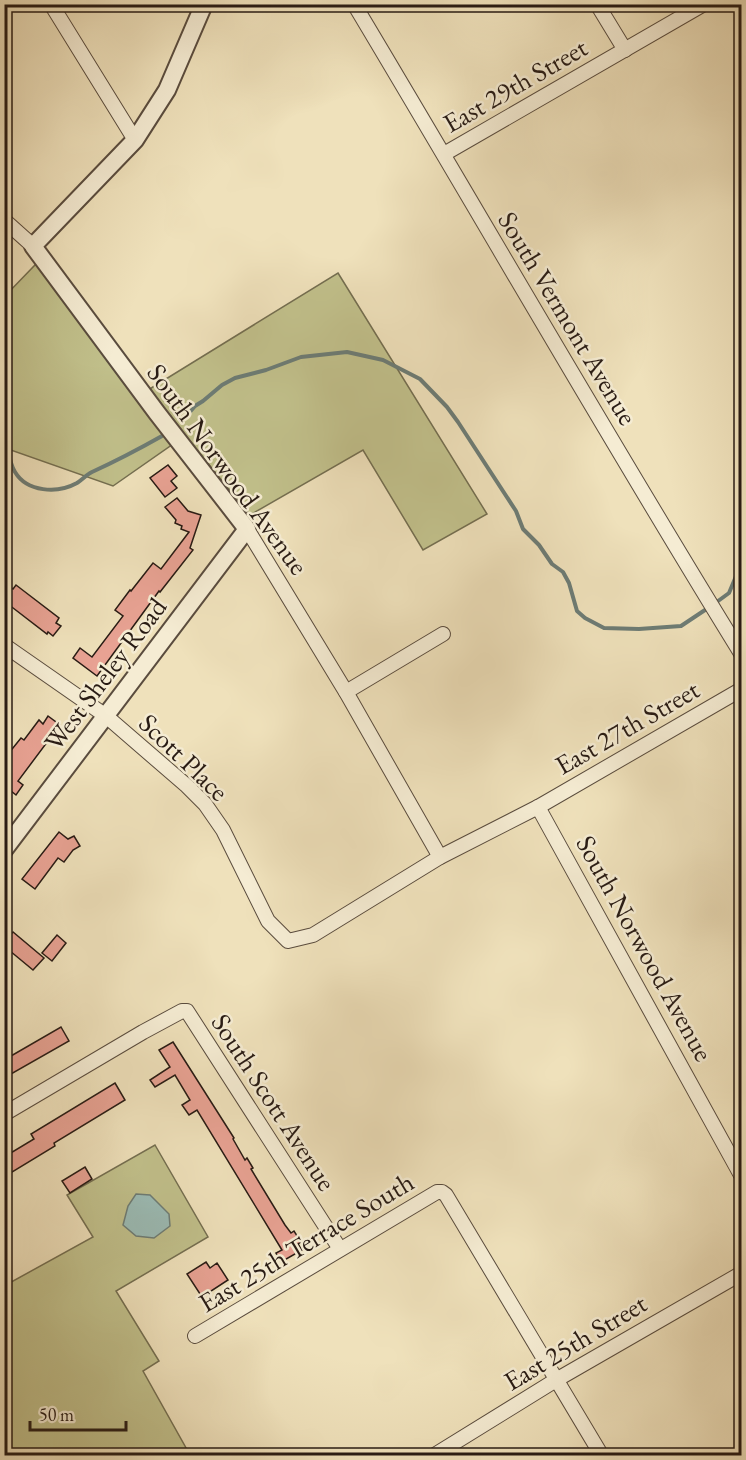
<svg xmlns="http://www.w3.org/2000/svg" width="746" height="1460" viewBox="0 0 746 1460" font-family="'EB Garamond',serif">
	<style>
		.green { fill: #c1c08b; stroke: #746e50; stroke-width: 1.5 }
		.water { fill: #9bbcb6; stroke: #6d7c75; stroke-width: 1.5 }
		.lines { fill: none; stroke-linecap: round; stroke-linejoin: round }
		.stream { stroke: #6d7c75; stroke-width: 4 }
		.building { fill: #e8a293; stroke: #281b14; stroke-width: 1.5 }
		.minor-casing { stroke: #5a4c3e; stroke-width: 16 }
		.tertiary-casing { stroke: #5a4c3e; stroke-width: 20 }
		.minor { stroke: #f5ecd3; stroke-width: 14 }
		.tertiary { stroke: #f5ecd3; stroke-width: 16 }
		.labels { text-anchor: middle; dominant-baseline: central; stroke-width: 5; stroke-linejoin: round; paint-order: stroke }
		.street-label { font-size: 27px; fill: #281b14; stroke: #f5ecd3 }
	</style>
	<rect width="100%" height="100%" fill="#efe1bb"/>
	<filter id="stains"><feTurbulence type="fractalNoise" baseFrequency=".00333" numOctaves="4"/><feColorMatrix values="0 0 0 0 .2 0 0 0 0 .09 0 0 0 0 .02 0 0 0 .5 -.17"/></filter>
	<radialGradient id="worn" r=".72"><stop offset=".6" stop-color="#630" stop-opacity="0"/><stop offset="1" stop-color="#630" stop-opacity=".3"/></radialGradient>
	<!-- green -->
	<g class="green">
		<path d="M 36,264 L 173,444 L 113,486 L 5,448 L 5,296 Z"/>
		<path d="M 338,273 L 487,514 L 423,550 L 363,450 L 250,515 L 148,390 Z"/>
		<path d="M 155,1145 L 208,1237 L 116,1291 L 159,1361 L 143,1371 L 190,1455 L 5,1455 L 4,1286 L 93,1237 L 67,1195 Z"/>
	</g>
	<!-- water -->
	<path class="water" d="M 136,1194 L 150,1195 L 169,1214 L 170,1226 L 154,1238 L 136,1236 L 123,1225 L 128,1206 Z"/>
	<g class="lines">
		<!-- stream -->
		<g class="stream">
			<path d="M 182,421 L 195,406 L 203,401 L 222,385 L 235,378 L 266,370 L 301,357 L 347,352 L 383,360 L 420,379 L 447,407 L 458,422 L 516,511 L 523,529 L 539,545 L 552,564 L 563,572 L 569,583 L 577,611 L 585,618 L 604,628 L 639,629 L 681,626 L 708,608"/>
			<path d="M 4,432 C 9,445 7,459 15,472 C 27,492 57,494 77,483 C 82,480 86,475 92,472 C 116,461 139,449 162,436"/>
			<path d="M 714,604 L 729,593 L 742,562"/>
		</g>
	</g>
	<!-- building -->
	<g class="building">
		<path d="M 168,465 L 177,476 L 171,481 L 177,488 L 165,497 L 150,478 Z"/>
		<path d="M 177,498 L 188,511 L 201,515 L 190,548 L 193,550 L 160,592 L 159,591 L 97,676 L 73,658 L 80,648 L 92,657 L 123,616 L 115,610 L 130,590 L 131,591 L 153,563 L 161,569 L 189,532 L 181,529 L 182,526 L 175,523 L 176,520 L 165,507 Z"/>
		<path d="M 16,585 L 59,618 L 56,623 L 61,626 L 53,636 L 48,632 L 47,634 L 4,601 L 4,597 L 11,588 L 13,589 Z"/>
		<path d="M 48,716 L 60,725 L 18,781 L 23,785 L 16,795 L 11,791 L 4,799 L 4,759 L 21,738 L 24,740 L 39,720 L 43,724 Z"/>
		<path d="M 59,832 L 68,839 L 74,836 L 80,846 L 73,850 L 64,862 L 58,858 L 35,889 L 22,879 Z"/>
		<path d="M 9,931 L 12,933 L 13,932 L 44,958 L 33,970 L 4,946 L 4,937 Z"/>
		<path d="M 57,935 L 66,943 L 52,961 L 42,953 Z"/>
		<path d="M 61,1027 L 69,1041 L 4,1078 L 4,1060 Z"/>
		<path d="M 173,1042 L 234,1138 L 233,1139 L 245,1160 L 247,1158 L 253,1168 L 251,1169 L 285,1225 L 291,1233 L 294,1231 L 301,1242 L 298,1244 L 302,1250 L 281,1262 L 276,1253 L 282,1250 L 197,1110 L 189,1115 L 182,1105 L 190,1100 L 175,1075 L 155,1087 L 150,1080 L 170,1067 L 159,1050 Z"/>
		<path d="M 115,1083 L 125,1100 L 54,1143 L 55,1146 L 4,1177 L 4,1157 L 34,1139 L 31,1134 Z"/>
		<path d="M 85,1167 L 92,1179 L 70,1193 L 62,1181 Z"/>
		<path d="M 206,1262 L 210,1268 L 217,1263 L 228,1280 L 202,1297 L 187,1274 Z"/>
	</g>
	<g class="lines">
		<!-- minor casing -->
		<g class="minor-casing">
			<g id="minor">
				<path d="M 51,4 L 135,140"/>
				<path d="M 354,4 C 484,221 609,440 742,655"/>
				<path d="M 597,4 L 625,50"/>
				<path d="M 444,154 L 704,4"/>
				<path d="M 4,220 L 33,246"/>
				<path d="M 247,529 L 346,692 L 440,857"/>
				<path d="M 4,645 L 106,716 L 187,786 L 205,804 L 223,830 L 268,921 L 288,941 L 313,935 L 440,857 L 538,807 L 742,689"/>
				<path d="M 346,692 L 443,634"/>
				<path d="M 538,807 L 742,1177"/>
				<path d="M 4,1114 L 143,1032 L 182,1011 L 187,1011 L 340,1249"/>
				<path d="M 195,1336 L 437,1192 L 442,1192 L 446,1195 L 602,1456"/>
				<path d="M 433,1456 L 556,1380 L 742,1273"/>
			</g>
		</g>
		<!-- tertiary casing -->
		<g class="tertiary-casing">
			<path id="tertiary" d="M 4,850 L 247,529 L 157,413 L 33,246 L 135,140 L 167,90 L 204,4"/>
		</g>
		<!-- minor -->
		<use href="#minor" class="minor"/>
		<!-- tertiary -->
		<use href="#tertiary" class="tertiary"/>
	</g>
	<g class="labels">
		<!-- street labels -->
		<g class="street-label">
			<text transform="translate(515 85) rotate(-30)">East 29th Street</text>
			<text transform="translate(568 318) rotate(59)">South Vermont Avenue</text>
			<text transform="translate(228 469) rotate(54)">South Norwood Avenue</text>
			<text transform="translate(105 674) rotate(-53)">West Sheley Road</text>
			<text transform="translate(627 727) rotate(-30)">East 27th Street</text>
			<text transform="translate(184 757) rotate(44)">Scott Place</text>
			<text transform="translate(645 948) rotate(61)">South Norwood Avenue</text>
			<text transform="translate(274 1102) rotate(57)">South Scott Avenue</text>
			<text transform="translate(306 1242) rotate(-31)">East 25th Terrace South</text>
			<text transform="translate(575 1342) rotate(-31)">East 25th Street</text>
		</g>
	</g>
	<!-- margin -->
	<rect width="746" height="1460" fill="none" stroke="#efe1bb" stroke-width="24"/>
	<rect x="6" y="6" width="734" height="1448" fill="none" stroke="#281b14" stroke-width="3"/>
	<rect x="12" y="12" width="722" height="1436" fill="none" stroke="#281b14" stroke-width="1.5"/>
	<!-- scale -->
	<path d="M30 1421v9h96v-9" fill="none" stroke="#281b14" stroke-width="3"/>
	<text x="39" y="1421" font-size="18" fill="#281b14" stroke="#f5ecd3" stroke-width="4.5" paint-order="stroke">50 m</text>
	<rect width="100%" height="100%" filter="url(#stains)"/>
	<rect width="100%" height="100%" fill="url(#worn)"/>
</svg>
